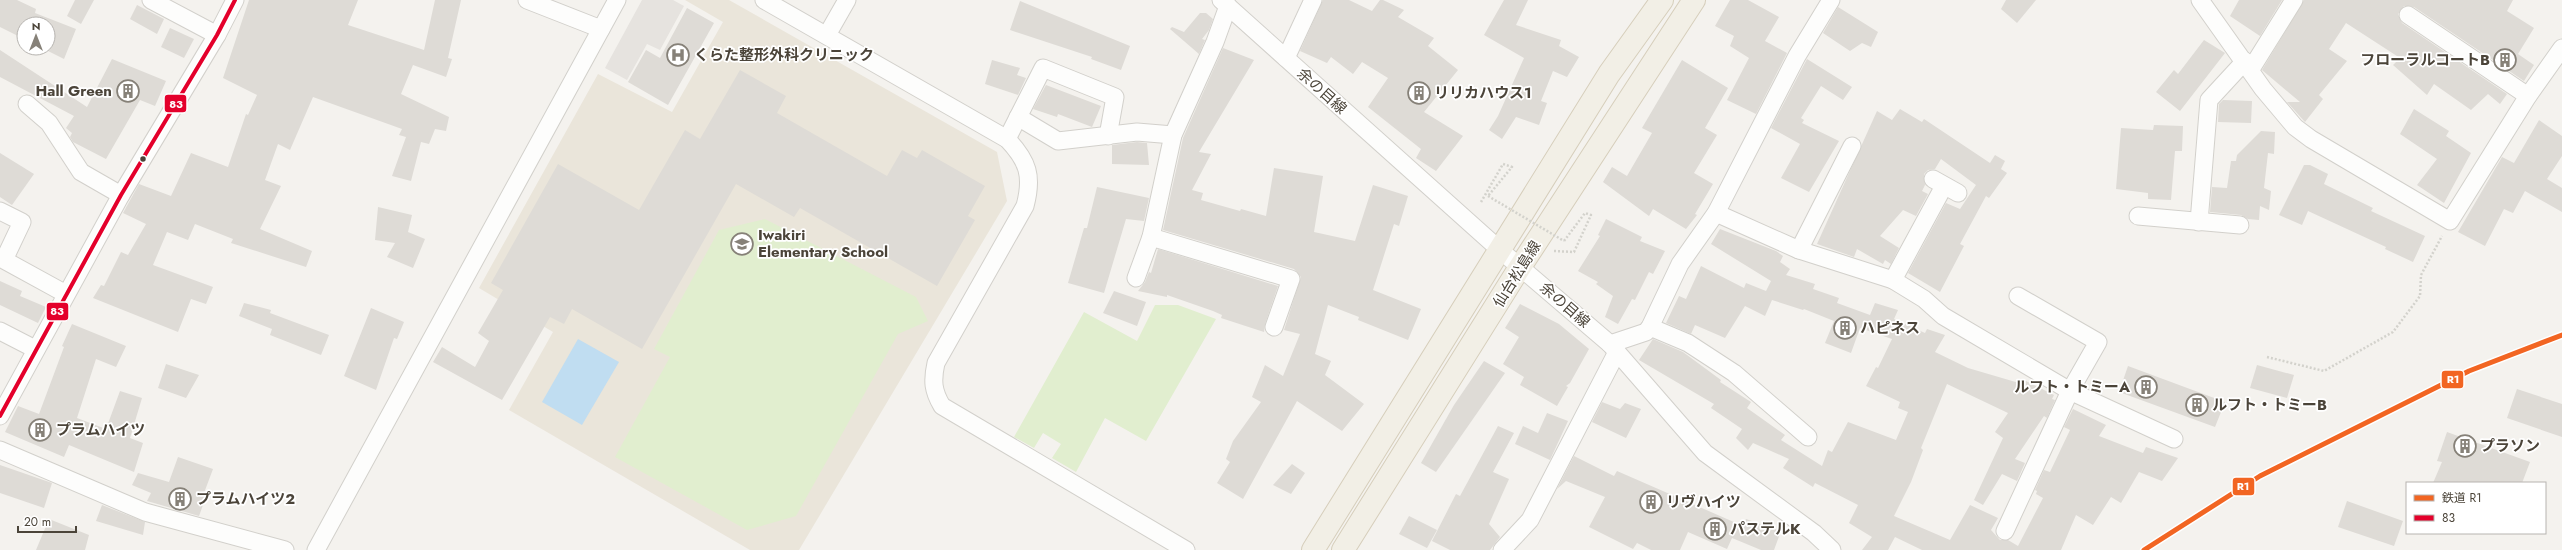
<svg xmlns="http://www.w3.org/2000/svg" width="2562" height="550" viewBox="0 0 2562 550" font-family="Jost,'Noto Sans JP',sans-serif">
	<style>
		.education { fill: #eae5da }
		.green { fill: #e1eecf }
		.parking { fill: #e6e3df }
		.water { fill: #c0ddf1 }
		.building { fill: #dedbd6 }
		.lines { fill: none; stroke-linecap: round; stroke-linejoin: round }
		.street-casing { stroke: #d2d0cb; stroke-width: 19 }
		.primary-casing { stroke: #d6cebb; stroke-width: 24 }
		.path { stroke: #d3d2cc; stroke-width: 2.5; stroke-dasharray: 2 2; stroke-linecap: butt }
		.street { stroke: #fdfdfc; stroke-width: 17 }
		.primary { stroke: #f2efe6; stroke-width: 22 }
		.path-bridge { stroke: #d3d2cc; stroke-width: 2.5; stroke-dasharray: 2 2; stroke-linecap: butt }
		.bus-1-casing { stroke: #fff; stroke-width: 7 }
		.bus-1 { stroke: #e4002b; stroke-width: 4 }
		.rail-1-casing { stroke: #fff; stroke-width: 8 }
		.rail-1 { stroke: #f26522; stroke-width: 5 }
		.bus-dot { fill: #4b4439; stroke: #fff; stroke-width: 1.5 }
		.labels { text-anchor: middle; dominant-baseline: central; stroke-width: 3.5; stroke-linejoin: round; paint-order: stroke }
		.poi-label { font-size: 15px; font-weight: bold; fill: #4b4439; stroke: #fff; text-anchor: start }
		.street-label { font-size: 15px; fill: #4b4439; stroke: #fff }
		.line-badge { stroke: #fff; stroke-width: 1.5 }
		.badge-label { font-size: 11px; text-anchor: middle; font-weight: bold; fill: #fff }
	</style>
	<rect width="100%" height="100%" fill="#f4f2ee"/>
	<!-- education -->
	<path class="education" d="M 685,0 L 729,0 L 997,152 L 1007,201 L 799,550 L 750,550 L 509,410 L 553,332 L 479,288 L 598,74 L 672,112 L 723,22 Z"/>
	<!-- green -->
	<g class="green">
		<path d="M 765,219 L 916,297 L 928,321 L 898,334 L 796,516 L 747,530 L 615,457 L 670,357 L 654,349 L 719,230 Z"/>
		<path d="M 1155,305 L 1178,305 L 1216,319 L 1146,441 L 1105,418 L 1076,472 L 1052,458 L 1061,444 L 1043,433 L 1034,448 L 1014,437 L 1084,312 L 1137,341 Z"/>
	</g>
	<!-- parking -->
	<path class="parking" d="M 642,0 L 673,0 L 684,6 L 660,50 L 647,44 L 627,80 L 605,68 Z"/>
	<!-- water -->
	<path class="water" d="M 578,339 L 619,362 L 582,425 L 542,402 Z"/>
	<!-- building -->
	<g class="building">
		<path d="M 0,0 L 17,0 L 36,9 L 35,13 L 76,29 L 64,59 L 42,48 L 48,48 L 48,24 L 24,24 L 24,39 L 0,27 Z"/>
		<path d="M 75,0 L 94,0 L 81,24 L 67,16 Z"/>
		<path d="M 249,0 L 358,0 L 348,25 L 424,50 L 435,0 L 461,0 L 448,58 L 452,59 L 446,77 L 413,65 L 401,94 L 449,117 L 446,131 L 435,129 L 429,144 L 421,142 L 411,181 L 392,176 L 406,137 L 399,135 L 402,129 L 313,97 L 290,150 L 278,144 L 265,180 L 281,186 L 260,229 L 312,251 L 306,267 L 231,243 L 233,239 L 195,224 L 188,240 L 167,232 L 153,265 L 213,287 L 206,304 L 191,299 L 178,332 L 93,298 L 101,285 L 104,286 L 121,252 L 128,255 L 146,224 L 123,213 L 139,184 L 171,196 L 191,153 L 228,167 L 246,114 L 248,115 L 257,95 L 223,78 Z"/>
		<path d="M 1323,0 L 1349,0 L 1372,11 L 1380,0 L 1383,0 L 1404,10 L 1398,17 L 1434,38 L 1428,46 L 1458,70 L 1424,112 L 1463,136 L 1436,171 L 1416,158 L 1421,149 L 1368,107 L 1388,78 L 1362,62 L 1353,74 L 1331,57 L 1327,63 L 1300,51 Z"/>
		<path d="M 1504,0 L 1528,0 L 1516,25 L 1561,40 L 1559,46 L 1579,57 L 1567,77 L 1553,71 L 1541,101 L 1547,103 L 1539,125 L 1516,117 L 1502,139 L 1489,130 L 1498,116 L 1524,58 L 1484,35 Z"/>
		<path d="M 1730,0 L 1748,0 L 1779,17 L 1765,41 L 1787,53 L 1756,114 L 1727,100 L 1749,58 L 1730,46 L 1734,36 L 1715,26 Z"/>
		<path d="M 2006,0 L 2036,0 L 2017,23 L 2001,9 Z"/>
		<path d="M 2239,0 L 2282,0 L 2260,36 L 2230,16 Z"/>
		<path d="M 2304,0 L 2513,0 L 2507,11 L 2534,28 L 2518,54 L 2534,65 L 2524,81 L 2414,7 L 2404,6 L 2398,14 L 2402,23 L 2507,94 L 2500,104 L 2488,94 L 2471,110 L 2434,84 L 2427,95 L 2393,65 L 2400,58 L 2346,23 L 2329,49 L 2347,61 L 2319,95 L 2323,99 L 2305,122 L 2287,102 L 2300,102 L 2262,70 Z"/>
		<path d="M 1020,1 L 1130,46 L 1121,70 L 1091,59 L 1092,57 L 1010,30 Z"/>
		<path d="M 137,5 L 164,19 L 157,34 L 130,19 Z"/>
		<path d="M 1838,7 L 1878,32 L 1871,47 L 1862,43 L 1850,51 L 1823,33 Z"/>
		<path d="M 687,8 L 714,23 L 668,105 L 628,82 L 646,50 L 660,58 Z"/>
		<path d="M 1200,13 L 1206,13 L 1213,19 L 1209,30 L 1202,39 L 1205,40 L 1199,54 L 1170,29 L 1172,27 L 1184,32 Z"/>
		<path d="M 170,28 L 194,39 L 184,58 L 161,47 Z"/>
		<path d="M 2204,40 L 2225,53 L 2180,111 L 2156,92 L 2174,70 L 2178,74 Z"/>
		<path d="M 1223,48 L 1254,60 L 1199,152 L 1211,154 L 1192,190 L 1203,193 L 1201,200 L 1240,211 L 1241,209 L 1266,216 L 1274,168 L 1323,176 L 1314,232 L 1355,241 L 1373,185 L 1408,196 L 1399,226 L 1394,224 L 1373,290 L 1421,309 L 1408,340 L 1358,320 L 1359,317 L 1328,305 L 1315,354 L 1331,361 L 1325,375 L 1364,404 L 1342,431 L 1297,401 L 1243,499 L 1217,483 L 1230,462 L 1226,459 L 1233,441 L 1261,402 L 1252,397 L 1265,365 L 1283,376 L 1300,334 L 1284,330 L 1301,277 L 1294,269 L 1163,230 L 1183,138 Z"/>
		<path d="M 0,50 L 87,107 L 112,59 L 166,81 L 155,106 L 140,100 L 106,159 L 73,142 L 70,137 L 72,133 L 66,128 L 74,116 L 0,77 Z"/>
		<path d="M 1807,59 L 1852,87 L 1843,100 L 1821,86 L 1801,118 L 1804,120 L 1802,123 L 1839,141 L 1809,192 L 1781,178 L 1800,144 L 1771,128 Z"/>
		<path d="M 992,60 L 1020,68 L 1017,75 L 1026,78 L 1018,95 L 985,84 Z"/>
		<path d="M 1682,60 L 1728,88 L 1705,128 L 1717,135 L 1694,173 L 1713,184 L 1695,214 L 1697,215 L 1686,229 L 1653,209 L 1649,216 L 1603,182 L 1612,167 L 1627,176 L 1652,133 L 1642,128 Z"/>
		<path d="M 740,70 L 786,96 L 777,113 L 887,176 L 902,150 L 917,158 L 922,150 L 985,186 L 968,216 L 975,220 L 937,286 L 800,208 L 794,217 L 736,184 L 642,349 L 572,309 L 564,324 L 550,317 L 502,400 L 433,362 L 442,347 L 475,367 L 489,341 L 478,333 L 503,290 L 491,283 L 558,164 L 639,210 L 685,130 L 700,139 Z"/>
		<path d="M 1046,85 L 1101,106 L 1092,127 L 1058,114 L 1057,117 L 1033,109 Z"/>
		<path d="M 2223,100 L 2252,101 L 2251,123 L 2218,122 L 2219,104 Z"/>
		<path d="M 1900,109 L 1922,122 L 1924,119 L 1990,163 L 1995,155 L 2005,161 L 2001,169 L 2007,173 L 1989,198 L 1986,196 L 1960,244 L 1964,246 L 1940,292 L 1908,273 L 1946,203 L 1960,209 L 1976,185 L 1941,159 L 1935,169 L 1928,170 L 1924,174 L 1925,185 L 1922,191 L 1928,194 L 1916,216 L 1903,210 L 1880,236 L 1899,248 L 1891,264 L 1885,260 L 1883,264 L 1857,249 L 1854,257 L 1817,244 L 1877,111 L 1892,120 Z"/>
		<path d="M 2414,109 L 2449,131 L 2446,136 L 2471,153 L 2444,203 L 2417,185 L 2437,159 L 2400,134 Z"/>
		<path d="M 2539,120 L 2562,136 L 2562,156 L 2547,179 L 2562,188 L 2562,212 L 2525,191 L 2513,213 L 2504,209 L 2485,246 L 2458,232 L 2502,157 L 2514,163 Z"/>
		<path d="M 2154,125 L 2183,126 L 2182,151 L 2175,151 L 2171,200 L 2148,199 L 2148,193 L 2116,189 L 2121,128 L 2153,130 Z"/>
		<path d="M 2261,131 L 2275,132 L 2274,154 L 2268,153 L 2264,188 L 2271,191 L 2269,210 L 2260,206 L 2259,220 L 2248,219 L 2241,215 L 2210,212 L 2212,187 L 2227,188 L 2231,161 L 2236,161 L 2237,155 Z"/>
		<path d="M 1137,142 L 1147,143 L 1149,165 L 1112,164 L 1112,145 Z"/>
		<path d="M 0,153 L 34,174 L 12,205 L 0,197 Z"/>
		<path d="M 2304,165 L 2310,165 L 2328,174 L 2324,184 L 2373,208 L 2371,211 L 2425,236 L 2413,262 L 2385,249 L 2386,247 L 2308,211 L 2302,225 L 2279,215 Z"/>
		<path d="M 1097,187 L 1149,198 L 1144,221 L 1126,219 L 1104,293 L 1068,283 L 1084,228 L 1087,228 Z"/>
		<path d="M 378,207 L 412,215 L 408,232 L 425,239 L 413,268 L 387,257 L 395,243 L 375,240 Z"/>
		<path d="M 1606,219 L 1642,237 L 1640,241 L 1665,251 L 1653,274 L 1649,272 L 1635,300 L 1632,299 L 1618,324 L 1605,317 L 1613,296 L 1596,284 L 1598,282 L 1578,271 L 1600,236 L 1598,235 Z"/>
		<path d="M 1720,229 L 1776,251 L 1783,256 L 1780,262 L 1790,269 L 1786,275 L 1815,284 L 1813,289 L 1839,298 L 1837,303 L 1870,315 L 1875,303 L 1898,310 L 1894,319 L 1925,333 L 1927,329 L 1945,335 L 1935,352 L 1968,368 L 2019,383 L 2022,379 L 2054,395 L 2052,399 L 2055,400 L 2047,418 L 2044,416 L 2015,459 L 2025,463 L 2017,481 L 2002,474 L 1983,505 L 1974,500 L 2003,438 L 1995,432 L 2008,413 L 1947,384 L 1921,448 L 1923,450 L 1911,482 L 1894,516 L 1950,540 L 1970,505 L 1998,518 L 1991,530 L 2000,540 L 2008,540 L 2018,546 L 2043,498 L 2036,494 L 2037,491 L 2035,490 L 2044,470 L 2050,472 L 2070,430 L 2064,427 L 2073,409 L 2106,425 L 2099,436 L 2143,453 L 2146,447 L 2178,458 L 2162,481 L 2139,472 L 2121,503 L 2111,497 L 2093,525 L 2076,515 L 2061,550 L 1922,550 L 1895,537 L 1888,550 L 1862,550 L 1872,537 L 1849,523 L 1858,505 L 1815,483 L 1813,487 L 1783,468 L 1789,459 L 1753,443 L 1748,450 L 1736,438 L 1742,429 L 1711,408 L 1714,404 L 1639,360 L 1653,339 L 1683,352 L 1721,380 L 1720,382 L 1751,402 L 1747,408 L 1785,435 L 1781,440 L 1822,466 L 1828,450 L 1832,452 L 1848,422 L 1896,440 L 1908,412 L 1898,408 L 1900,402 L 1866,386 L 1876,367 L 1878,368 L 1892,339 L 1860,328 L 1851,353 L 1825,343 L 1834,321 L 1804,309 L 1803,310 L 1772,300 L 1765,316 L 1745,306 L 1725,338 L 1695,325 L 1691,334 L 1666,323 L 1679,296 L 1686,299 L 1701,266 L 1744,288 L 1746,283 L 1766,291 L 1771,281 L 1711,244 Z"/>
		<path d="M 1158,249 L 1278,286 L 1265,324 L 1264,332 L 1221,318 L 1222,315 L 1213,311 L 1167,295 L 1167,297 L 1138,291 L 1145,282 L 1149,272 L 1151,273 Z"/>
		<path d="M 0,281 L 22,291 L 20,296 L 46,307 L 38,323 L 0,305 Z"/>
		<path d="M 1114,291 L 1146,302 L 1137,326 L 1103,313 Z"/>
		<path d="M 244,303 L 271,310 L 270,313 L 329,335 L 321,355 L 270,335 L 272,329 L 239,316 Z"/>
		<path d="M 1520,304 L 1559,324 L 1589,349 L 1570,383 L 1566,386 L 1568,387 L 1557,406 L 1520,385 L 1524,377 L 1503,364 L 1519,337 L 1505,328 Z"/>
		<path d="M 371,308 L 404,322 L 397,339 L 394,338 L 376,390 L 344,376 Z"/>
		<path d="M 72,324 L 126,346 L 116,367 L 96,359 L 77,418 L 106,429 L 120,391 L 142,398 L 130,438 L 143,443 L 134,472 L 69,445 L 64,457 L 5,432 L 18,406 L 39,414 L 64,347 L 62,346 Z"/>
		<path d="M 1484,361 L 1505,373 L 1436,472 L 1421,463 L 1454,405 Z"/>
		<path d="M 166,364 L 199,375 L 186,398 L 158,388 Z"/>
		<path d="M 2257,365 L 2294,375 L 2287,398 L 2250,388 Z"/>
		<path d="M 2128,366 L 2225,402 L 2215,427 L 2119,392 Z"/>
		<path d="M 2517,389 L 2562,404 L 2562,437 L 2507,418 Z"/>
		<path d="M 1602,402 L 1620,409 L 1625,403 L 1641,409 L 1626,438 L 1592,422 Z"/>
		<path d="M 1547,413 L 1568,421 L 1550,460 L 1515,444 L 1523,426 L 1538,433 Z"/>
		<path d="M 1498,426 L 1514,433 L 1493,472 L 1509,479 L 1489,524 L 1500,537 L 1490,550 L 1450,550 L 1432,541 L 1456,494 L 1460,496 Z"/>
		<path d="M 2447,432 L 2530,462 L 2522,483 L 2433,483 L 2442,462 L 2437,461 Z"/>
		<path d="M 1574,456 L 1614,476 L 1617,471 L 1743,526 L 1746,519 L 1781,531 L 1774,550 L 1761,550 L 1732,538 L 1727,549 L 1688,532 L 1680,550 L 1651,550 L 1637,543 L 1633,549 L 1589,527 L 1605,497 L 1566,481 L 1557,489 Z"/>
		<path d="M 178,457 L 213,469 L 204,493 L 207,494 L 199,516 L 147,501 L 151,493 L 132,485 L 138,473 L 169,482 Z"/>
		<path d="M 1292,464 L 1305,473 L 1291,494 L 1273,485 Z"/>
		<path d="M 0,465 L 52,483 L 44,508 L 0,493 Z"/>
		<path d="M 2347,501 L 2403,521 L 2394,546 L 2338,527 Z"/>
		<path d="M 102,505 L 145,522 L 143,535 L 96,521 Z"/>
		<path d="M 1409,516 L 1437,530 L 1427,548 L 1399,534 Z"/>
		<path d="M 49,519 L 89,535 L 85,550 L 36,550 Z"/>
	</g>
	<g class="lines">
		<!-- street casing -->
		<g class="street-casing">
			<g id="street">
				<path d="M 151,0 L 217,35"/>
				<path d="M 527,0 L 601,29"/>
				<path d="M 764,0 L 1007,139 C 1028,161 1033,176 1025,206 L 936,363 C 932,381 933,391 942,406 L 1186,550"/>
				<path d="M 1221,0 L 1500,250 L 1610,344 L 1705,453 L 1814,533 L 1832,550"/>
				<path d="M 2200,0 L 2263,89 L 2295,127 L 2311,139 L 2450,221 L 2528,96 L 2562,48"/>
				<path d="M 2408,15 L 2528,96"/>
				<path d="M 827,35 L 847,0"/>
				<path d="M 1286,58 L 1313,0"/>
				<path d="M 2251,69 L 2294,0"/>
				<path d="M 27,104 L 49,123 L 81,172 L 121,195"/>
				<path d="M 1018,117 L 1058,141 L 1137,132 L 1173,135"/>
				<path d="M 1007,139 L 1043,68 L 1115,97 L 1108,136"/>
				<path d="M 1933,179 L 1958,193"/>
				<path d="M 0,211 L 22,222 L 4,260 L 66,294"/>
				<path d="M 1716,213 L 1799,250 L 1893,280 L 1924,299 L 1943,316 L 2070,391 L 2174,439"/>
				<path d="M 2138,216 L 2240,225"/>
				<path d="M 2199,222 L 2209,100 L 2245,61"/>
				<path d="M 1151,237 L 1291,279 L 1274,327"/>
				<path d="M 1799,250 L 1852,146"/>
				<path d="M 1136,278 L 1151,237 L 1173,135 L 1215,42 L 1228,6"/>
				<path d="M 1893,280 L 1944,186"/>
				<path d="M 1650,327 L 1688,343 L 1734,373 L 1808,437"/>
				<path d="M 0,331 L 35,349"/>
				<path d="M 1610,344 L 1646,332 L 1650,327 L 1680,264 L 1716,213 L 1797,56 L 1831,0"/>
				<path d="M 0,416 L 121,195 L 217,35 L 235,0"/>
				<path d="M 0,450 L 145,512 L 285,550"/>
				<path d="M 2005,531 L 2070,391 L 2098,342 L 2018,296"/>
				<path d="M 316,550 L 617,0"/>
				<path d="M 1502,550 L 1530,520 L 1617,352"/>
			</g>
		</g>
		<!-- primary casing -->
		<g class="primary-casing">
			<g id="primary">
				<path d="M 1313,550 L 1609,74 L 1662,0"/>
				<path d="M 1343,550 L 1520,267 L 1694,0"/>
			</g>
		</g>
		<!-- path -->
		<g class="path">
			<path d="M 1481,202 L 1503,164 L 1512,167 L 1488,196"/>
			<path d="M 1554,251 L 1574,252 L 1591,215 L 1585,213 L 1564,241"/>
			<path d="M 2267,357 L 2324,371 L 2393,332 L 2420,296 L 2421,275 L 2442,236"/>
		</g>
		<!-- street -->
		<use href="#street" class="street"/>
		<!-- primary -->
		<use href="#primary" class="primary"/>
		<!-- path-bridge -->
		<path class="path-bridge" d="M 1488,196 L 1564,241"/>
		<!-- bus-1 casing -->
		<g class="bus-1-casing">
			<path id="bus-1" d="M 0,416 L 121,195 L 217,35 L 235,0"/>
		</g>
		<!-- bus-1 -->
		<use href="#bus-1" class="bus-1"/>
		<!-- rail-1 casing -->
		<g class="rail-1-casing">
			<path id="rail-1" d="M 2144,550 L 2260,476 L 2469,371 L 2562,335"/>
		</g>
		<!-- rail-1 -->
		<use href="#rail-1" class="rail-1"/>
	</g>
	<!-- icons -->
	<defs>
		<g id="hospital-ring" transform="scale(1.15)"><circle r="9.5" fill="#fff" stroke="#868178" stroke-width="1.5"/><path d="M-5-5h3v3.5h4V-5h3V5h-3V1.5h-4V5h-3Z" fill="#868178"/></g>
		<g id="building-ring" transform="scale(1.15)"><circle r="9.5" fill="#fff" stroke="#868178" stroke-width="1.5"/><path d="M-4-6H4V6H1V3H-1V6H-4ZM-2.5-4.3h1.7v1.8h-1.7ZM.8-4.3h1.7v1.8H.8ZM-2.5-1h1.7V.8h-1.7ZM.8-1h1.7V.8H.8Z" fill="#868178"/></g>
		<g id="school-ring" transform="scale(1.15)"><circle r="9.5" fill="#fff" stroke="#868178" stroke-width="1.5"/><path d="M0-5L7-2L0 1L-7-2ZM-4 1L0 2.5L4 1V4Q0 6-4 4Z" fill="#868178"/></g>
	</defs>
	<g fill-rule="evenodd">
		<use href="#hospital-ring" x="678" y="55"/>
		<use href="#building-ring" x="2505" y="60"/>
		<use href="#building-ring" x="128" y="91"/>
		<use href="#building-ring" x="1419" y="93"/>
		<use href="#school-ring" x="742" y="244"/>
		<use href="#building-ring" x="1845" y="328"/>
		<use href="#building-ring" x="2146" y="387"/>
		<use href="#building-ring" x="2197" y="405"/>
		<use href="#building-ring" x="40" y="430"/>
		<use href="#building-ring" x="2465" y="446"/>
		<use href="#building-ring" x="180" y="499"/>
		<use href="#building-ring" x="1651" y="502"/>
		<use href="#building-ring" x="1715" y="529"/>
	</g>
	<!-- markers -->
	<circle class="bus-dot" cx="143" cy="159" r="3.5"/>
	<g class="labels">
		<!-- poi labels -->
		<g class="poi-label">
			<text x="694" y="55">くらた整形外科クリニック</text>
			<text x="2490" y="60" text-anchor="end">フローラルコートB</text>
			<text x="112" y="91" text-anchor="end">Hall Green</text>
			<text x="1434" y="93">リリカハウス1</text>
			<text x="758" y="235">Iwakiri<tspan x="758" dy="17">Elementary School</tspan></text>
			<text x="1860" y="328">ハピネス</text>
			<text x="2130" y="387" text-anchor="end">ルフト・トミーA</text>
			<text x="2212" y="405">ルフト・トミーB</text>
			<text x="56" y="430">プラムハイツ</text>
			<text x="2480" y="446">プラソン</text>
			<text x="196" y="499">プラムハイツ2</text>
			<text x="1666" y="502">リヴハイツ</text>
			<text x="1730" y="529">パステルK</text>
		</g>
		<!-- street labels -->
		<g class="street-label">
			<text transform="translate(1322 91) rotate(42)">余の目線</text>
			<text transform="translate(1517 274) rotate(-58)">仙台松島線</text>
			<text transform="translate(1565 305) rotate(41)">余の目線</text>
		</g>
	</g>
	<g class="line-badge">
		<rect x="164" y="94" width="23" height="19" rx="4" fill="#e4002b"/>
		<rect x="46" y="302" width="23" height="19" rx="4" fill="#e4002b"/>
		<rect x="2441" y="370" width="23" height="19" rx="4" fill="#f26522"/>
		<rect x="2232" y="477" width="23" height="19" rx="4" fill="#f26522"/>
	</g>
	<g class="badge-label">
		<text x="176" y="108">83</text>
		<text x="57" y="315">83</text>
		<text x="2453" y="383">R1</text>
		<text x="2243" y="490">R1</text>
	</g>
	<!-- legend -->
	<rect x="2406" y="482" width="140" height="52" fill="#ffffff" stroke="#b7b4b0"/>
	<rect x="2414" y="495" width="20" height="6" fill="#f26522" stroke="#b7b4b0"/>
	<text x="2442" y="502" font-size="12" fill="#4b4439">鉄道 R1</text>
	<rect x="2414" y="515" width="20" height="6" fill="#e4002b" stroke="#b7b4b0"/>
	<text x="2442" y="522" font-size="12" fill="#4b4439">83</text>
	<!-- north arrow -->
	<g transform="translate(36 36)"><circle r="19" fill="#ffffff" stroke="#b7b4b0"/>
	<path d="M0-3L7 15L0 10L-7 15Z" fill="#868178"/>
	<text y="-6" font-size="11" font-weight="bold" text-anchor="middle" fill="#4b4439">N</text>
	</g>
	<!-- scale -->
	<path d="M18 526v6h58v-6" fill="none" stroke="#4b4439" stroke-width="2"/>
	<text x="24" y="526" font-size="12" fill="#4b4439" stroke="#ffffff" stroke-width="3" paint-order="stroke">20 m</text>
</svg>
